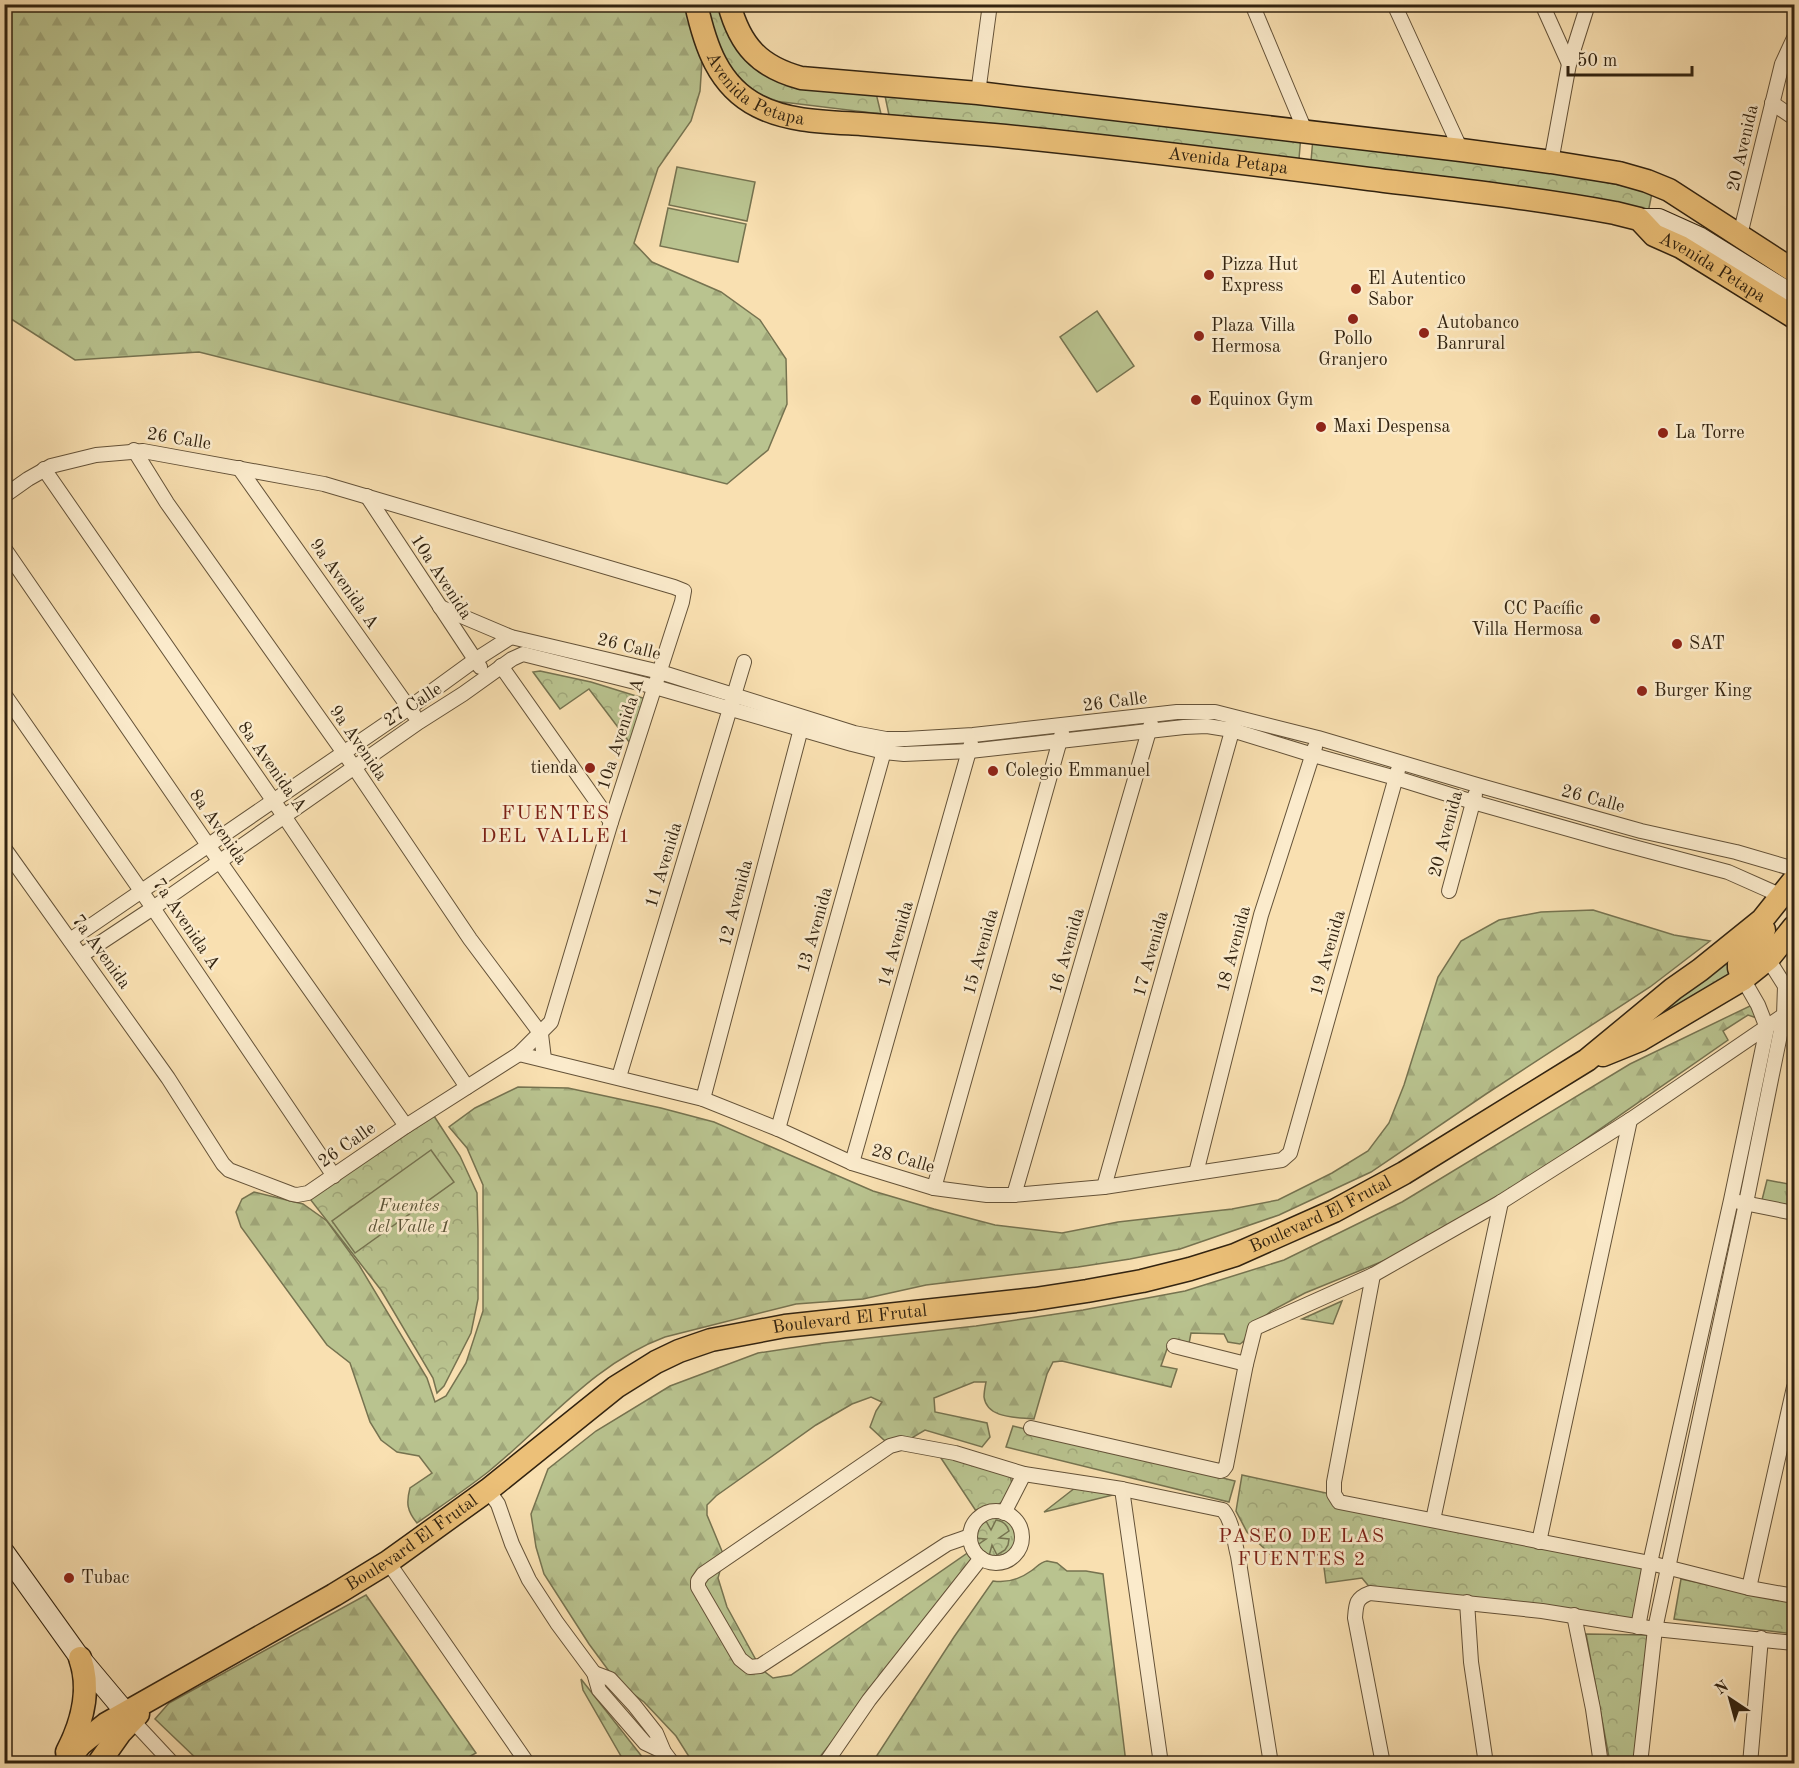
<svg xmlns="http://www.w3.org/2000/svg" width="1799" height="1768" viewBox="0 0 1799 1768" font-family="'Old Standard TT',serif">
	<style>
		.grass { fill: url(#grass-tufts); stroke: #767350; stroke-width: 1.5 }
		.forest { fill: url(#forest-firs); stroke: #767350; stroke-width: 1.5 }
		.park { fill: url(#park-crowns); stroke: #767350; stroke-width: 1.5 }
		.garden { fill: #b9c38f; stroke: #767350; stroke-width: 1.5 }
		.water { fill: url(#water-ripples); stroke: #757e73; stroke-width: 1.5 }
		.lines { fill: none; stroke-linecap: round; stroke-linejoin: round }
		.street-casing { stroke: #645238; stroke-width: 16 }
		.secondary-casing { stroke: #322310; stroke-width: 22 }
		.primary-casing { stroke: #322310; stroke-width: 25 }
		.street { stroke: #fbebcc; stroke-width: 14 }
		.secondary { stroke: #fbebcc; stroke-width: 20 }
		.primary { stroke: #ecc078; stroke-width: 22 }
		.poi-dot { fill: #8f2418; stroke: #fbebcc; stroke-width: 2 }
		.labels { text-anchor: middle; dominant-baseline: central; stroke-width: 5; stroke-linejoin: round; paint-order: stroke }
		.street-label { font-size: 18px; fill: #322310; stroke: #fbebcc }
		.poi-label { font-size: 18px; fill: #322310; stroke: #fbebcc; text-anchor: start }
		.park-label { font-size: 18px; font-style: italic; fill: #5a5336; stroke: #fbebcc }
		.neighbourhood-label { font-size: 20px; letter-spacing: 1.5px; fill: #7a1f14; stroke: #fbebcc }
	</style>
	<defs>
		<pattern id="grass-tufts" width="24" height="20" patternUnits="userSpaceOnUse" patternTransform="scale(1.5)"><rect width="24" height="20" fill="#b9c38f"/><path d="M3 7l-1-3M5 7V3M7 7l1-3M15 17l-1-3M17 17v-4M19 17l1-3" fill="none" stroke="#a0a77a"/></pattern>
		<pattern id="forest-firs" width="22" height="20" patternUnits="userSpaceOnUse" patternTransform="scale(1.5)"><rect width="22" height="20" fill="#b9c38f"/><path d="M5 1l3.5 6h-7zM16 11l3.5 6h-7z" fill="#a0a77a"/></pattern>
		<pattern id="park-crowns" width="20" height="18" patternUnits="userSpaceOnUse" patternTransform="scale(1.5)"><rect width="20" height="18" fill="#b9c38f"/><path d="M2 6a3 3 0 1 1 6 0M12 15a3 3 0 1 1 6 0" fill="none" stroke="#a0a77a"/></pattern>
		<pattern id="water-ripples" width="26" height="14" patternUnits="userSpaceOnUse" patternTransform="scale(1.5)"><rect width="26" height="14" fill="#a1bbb5"/><path d="M2 4q2-2 4 0t4 0M15 11q2-2 4 0t4 0" fill="none" stroke="#8ba09b"/></pattern>
	</defs>
	<rect width="100%" height="100%" fill="#f9e0b1"/>
	<filter id="stains"><feTurbulence type="fractalNoise" baseFrequency=".00333" numOctaves="4"/><feColorMatrix values="0 0 0 0 .2 0 0 0 0 .09 0 0 0 0 .02 0 0 0 .5 -.17"/></filter>
	<radialGradient id="worn" r=".72"><stop offset=".6" stop-color="#630" stop-opacity="0"/><stop offset="1" stop-color="#630" stop-opacity=".3"/></radialGradient>
	<!-- grass -->
	<g class="grass">
		<path d="M 1727,958 L 1737,971 L 1637,1029 Z"/>
		<path d="M 1767,1180 L 1794,1185 L 1794,1207 L 1762,1200 Z"/>
		<circle cx="992" cy="1538" r="23"/>
	</g>
	<!-- forest -->
	<g class="forest">
		<path d="M 4,5 L 687,5 L 702,61 L 700,91 L 691,121 L 658,168 L 634,243 L 652,262 L 721,292 L 760,320 L 786,359 L 787,404 L 768,450 L 727,484 L 199,352 L 75,360 L 5,315 Z"/>
		<path d="M 1593,910 L 1674,935 L 1710,941 L 1650,987 L 1486,1094 L 1371,1172 L 1279,1215 L 1180,1249 L 1130,1259 L 1078,1267 L 926,1285 L 863,1299 L 796,1304 L 665,1337 C 594,1363 545,1426 488,1472 C 465,1490 441,1506 417,1523 C 407,1511 406,1503 410,1488 L 432,1473 L 419,1456 L 397,1452 L 381,1440 L 370,1422 L 350,1363 L 327,1345 L 241,1227 L 236,1212 L 242,1199 L 254,1192 L 303,1204 L 327,1221 L 359,1265 L 427,1378 L 435,1402 L 446,1396 L 466,1363 L 483,1311 L 483,1185 L 467,1148 L 449,1127 L 475,1108 L 518,1087 L 568,1088 L 661,1108 L 714,1122 L 873,1191 L 934,1209 L 995,1225 L 1062,1233 L 1118,1222 L 1232,1209 L 1278,1200 L 1332,1173 L 1368,1151 L 1389,1123 L 1404,1085 L 1438,977 L 1461,941 L 1499,920 L 1541,912 Z"/>
		<path d="M 1754,1004 L 1757,1018 L 1748,1015 L 1723,1031 L 1728,1040 L 1514,1189 L 1398,1255 L 1305,1293 L 1271,1311 L 1257,1323 L 1251,1336 L 1240,1344 L 1228,1342 L 1224,1334 L 1191,1333 L 1188,1349 L 1168,1346 L 1161,1366 L 1177,1369 L 1171,1387 L 1062,1361 L 1053,1362 L 1047,1374 L 1034,1419 C 1017,1417 987,1419 984,1397 C 984,1392 985,1387 986,1382 L 974,1382 L 934,1398 L 935,1412 L 987,1423 L 990,1437 L 982,1447 L 925,1430 L 900,1445 L 884,1440 L 870,1427 L 876,1411 L 882,1402 L 871,1397 L 852,1404 L 816,1425 L 716,1496 L 707,1505 L 707,1515 L 724,1556 L 718,1578 L 727,1607 L 761,1669 L 773,1678 L 791,1675 L 969,1552 L 973,1565 L 815,1763 L 693,1763 L 676,1736 L 644,1702 L 617,1682 L 589,1644 L 544,1574 L 536,1547 L 531,1514 L 548,1469 L 596,1431 L 670,1386 L 758,1353 L 824,1343 L 976,1326 L 1083,1310 L 1185,1291 L 1284,1260 L 1402,1202 L 1630,1064 Z"/>
		<path d="M 1047,1561 L 1057,1563 L 1067,1571 L 1086,1571 L 1103,1574 L 1126,1763 L 872,1763 L 954,1637 L 993,1581 C 1006,1583 1020,1579 1031,1571 C 1037,1567 1040,1562 1047,1561 Z"/>
		<path d="M 366,1595 L 476,1753 L 456,1764 L 201,1763 L 155,1719 L 169,1703 Z"/>
		<path d="M 581,1679 L 647,1763 L 625,1763 L 583,1690 Z"/>
	</g>
	<!-- park -->
	<g class="park">
		<path d="M 701,5 L 722,5 L 740,49 L 876,93 L 881,114 L 766,100 L 736,83 Z"/>
		<path d="M 884,91 L 1301,135 L 1299,159 L 889,115 Z"/>
		<path d="M 1313,138 L 1467,154 L 1634,188 L 1652,193 L 1648,213 L 1311,161 Z"/>
		<path d="M 540,671 L 591,682 L 646,699 L 633,747 L 589,689 L 560,709 L 533,672 Z"/>
		<path d="M 434,1116 L 460,1156 L 477,1193 L 478,1234 L 478,1299 L 471,1333 L 444,1386 L 437,1393 L 433,1378 L 381,1290 L 310,1199 Z"/>
		<path d="M 1342,1301 L 1333,1324 L 1302,1319 Z"/>
		<path d="M 1013,1426 L 1235,1481 L 1229,1502 L 1006,1447 Z"/>
		<path d="M 937,1452 L 1010,1475 L 1013,1489 L 1009,1497 L 980,1517 Z"/>
		<path d="M 1242,1475 L 1648,1562 L 1637,1628 L 1372,1590 L 1362,1578 L 1326,1583 L 1323,1560 L 1315,1552 L 1270,1554 L 1247,1532 L 1236,1511 Z"/>
		<path d="M 1080,1484 L 1117,1494 L 1044,1512 Z"/>
		<path d="M 996,1520 C 1003,1521 1007,1524 1009,1531 L 999,1538 L 1009,1539 L 1008,1545 L 1005,1550 L 997,1555 L 992,1545 L 989,1556 C 982,1556 978,1551 976,1546 L 986,1539 L 975,1538 C 976,1531 979,1525 986,1521 L 991,1530 Z"/>
		<path d="M 1681,1579 L 1794,1603 L 1794,1634 L 1674,1619 Z"/>
		<path d="M 1586,1634 L 1648,1635 L 1642,1763 L 1610,1763 Z"/>
	</g>
	<!-- garden -->
	<g class="garden">
		<path d="M 677,167 L 755,182 L 747,221 L 669,205 Z"/>
		<path d="M 668,208 L 746,224 L 738,262 L 660,246 Z"/>
		<path d="M 1097,311 L 1134,366 L 1097,392 L 1060,337 Z"/>
		<path d="M 431,1150 L 454,1182 L 355,1253 L 332,1221 Z"/>
	</g>
	<!-- water -->
	<path class="water" d="M 4,5 L 5,4 L 67,5 C 47,13 25,12 5,7 Z"/>
	<g class="lines">
		<!-- street casing -->
		<g class="street-casing">
			<g id="street">
				<path d="M 1252,4 L 1306,133"/>
				<path d="M 1394,4 L 1461,150"/>
				<path d="M 1542,4 L 1569,64"/>
				<path d="M 978,93 L 990,4"/>
				<path d="M 1772,103 L 1794,118"/>
				<path d="M 1551,162 L 1569,64 L 1588,4"/>
				<path d="M 1740,235 L 1782,64 L 1794,38"/>
				<path d="M 134,450 L 167,503 L 354,767 L 470,939 L 541,1034 L 544,1059"/>
				<path d="M 239,468 L 414,715"/>
				<path d="M 44,469 L 284,816 L 467,1087"/>
				<path d="M 4,496 L 28,479 L 51,466 L 96,455 L 143,451 L 324,484 L 674,587 L 684,591 L 682,602 L 611,822 L 551,1022 L 519,1054 L 406,1126 L 308,1193 L 297,1195 L 292,1194 L 229,1170 L 223,1164 L 168,1078 L 4,848"/>
				<path d="M 367,496 L 480,667"/>
				<path d="M 4,548 L 208,845 L 406,1126"/>
				<path d="M 440,607 L 511,637 L 660,672 L 854,733 L 886,739 L 906,739 L 973,735 L 1177,712 L 1215,712 L 1318,738 L 1477,785 L 1641,831 L 1736,852 L 1794,869"/>
				<path d="M 501,666 L 611,822"/>
				<path d="M 4,694 L 153,908 L 334,1176"/>
				<path d="M 1449,891 L 1475,795"/>
				<path d="M 70,940 L 409,708 L 475,660 L 511,637"/>
				<path d="M 82,955 L 153,908 L 419,722 L 463,694 L 512,659 L 523,654 L 655,687 L 852,744 L 884,752 L 904,754 L 970,751 L 1184,727 L 1207,726 L 1232,730 L 1313,755 L 1396,778 L 1473,802 L 1611,841 L 1728,872 L 1782,896"/>
				<path d="M 519,1054 L 703,1099 L 778,1129 L 852,1163 L 934,1188 L 987,1195 L 1014,1195 L 1104,1187 L 1282,1160 L 1290,1153 L 1398,770"/>
				<path d="M 619,1077 L 744,662"/>
				<path d="M 703,1099 L 803,721"/>
				<path d="M 778,1129 L 886,744"/>
				<path d="M 852,1163 L 971,744"/>
				<path d="M 1196,1173 L 1261,915 L 1315,747"/>
				<path d="M 1104,1187 L 1234,724"/>
				<path d="M 934,1188 L 1062,733"/>
				<path d="M 1014,1195 L 1151,724"/>
				<path d="M 1739,1202 L 1794,1213"/>
				<path d="M 1373,1275 L 1334,1482 L 1334,1494 L 1339,1502 L 1650,1563 L 1749,1588 L 1794,1596"/>
				<path d="M 1174,1346 L 1246,1364"/>
				<path d="M 1031,1428 L 1220,1471 L 1223,1470 L 1226,1466 L 1246,1364 L 1255,1328 L 1373,1275 L 1501,1202 L 1630,1120 L 1784,1015"/>
				<path d="M 1122,1489 L 1161,1764"/>
				<path d="M 488,1490 L 498,1504 L 512,1544 L 529,1580 L 557,1623 L 594,1673 L 599,1690 L 645,1743 L 664,1752"/>
				<circle cx="996" cy="1537" r="26"/>
				<path d="M 1004,1513 L 1024,1474"/>
				<path d="M 1433,1520 L 1501,1202"/>
				<path d="M 970,1536 L 947,1544 L 760,1666 L 750,1667 L 740,1659 L 698,1587 L 698,1581 L 703,1574 L 890,1446 L 901,1443 L 955,1453 L 1024,1474 L 1122,1489 L 1223,1510 C 1233,1522 1234,1541 1238,1556 L 1271,1764"/>
				<path d="M 1539,1542 L 1630,1120"/>
				<path d="M 388,1562 L 528,1764"/>
				<path d="M 1749,1588 L 1794,1387"/>
				<path d="M 1467,1602 L 1471,1662 L 1486,1764"/>
				<path d="M 1574,1615 L 1593,1709 L 1601,1764"/>
				<path d="M 1638,1627 L 1650,1563 L 1731,1200 L 1767,1028 L 1758,1005 L 1743,979"/>
				<path d="M 594,1673 L 610,1679 L 634,1705 L 656,1733 L 664,1752 L 673,1764"/>
				<path d="M 132,1720 L 173,1764"/>
				<path d="M 825,1764 L 869,1700 L 981,1558"/>
				<path d="M 1383,1764 L 1355,1618 C 1356,1604 1356,1598 1370,1593 L 1542,1611 L 1655,1629 L 1794,1643"/>
				<path d="M 1640,1764 L 1655,1629 L 1746,1203 L 1784,1015 L 1785,986 L 1768,959"/>
				<path d="M 1750,1764 L 1761,1638"/>
			</g>
		</g>
		<!-- secondary casing -->
		<g class="secondary-casing">
			<g id="secondary">
				<path d="M 1639,219 L 1659,219 L 1699,237 L 1794,296"/>
				<path d="M 4,1552 L 80,1658 L 132,1720"/>
			</g>
		</g>
		<!-- primary casing -->
		<g class="primary-casing">
			<g id="primary">
				<path id="s1" d="M 696,4 C 705,45 718,86 758,106 C 789,122 827,122 861,124 C 905,128 950,131 994,135 C 1120,147 1245,163 1369,179 C 1451,189 1534,198 1615,213 L 1639,219 L 1654,235 L 1681,247 L 1794,317"/>
				<path d="M 729,4 C 740,46 760,67 801,78 L 978,93 L 1461,150 L 1551,162 L 1619,173 L 1647,181 L 1669,190 L 1794,271"/>
				<path d="M 1743,979 L 1739,968 L 1739,963 L 1761,936 L 1764,930"/>
				<path d="M 1603,1055 L 1640,1040 L 1743,979 L 1768,959 L 1794,927"/>
				<path d="M 67,1752 C 82,1723 91,1689 80,1658"/>
				<path id="s2" d="M 64,1764 L 81,1744 L 106,1724 L 334,1595 L 388,1562 L 488,1490 L 616,1387 L 656,1362 L 679,1351 L 711,1340 L 785,1326 L 1035,1299 L 1087,1291 L 1142,1281 L 1190,1269 L 1235,1255 L 1334,1211 L 1404,1173 L 1587,1060 L 1673,989 L 1700,970 L 1762,920 L 1794,880"/>
				<path d="M 98,1764 L 120,1733 L 138,1714"/>
			</g>
		</g>
		<!-- street -->
		<use href="#street" class="street"/>
		<!-- secondary -->
		<use href="#secondary" class="secondary"/>
		<!-- primary -->
		<use href="#primary" class="primary"/>
	</g>
	<!-- markers -->
	<g class="poi-dot">
		<circle cx="1209" cy="275" r="6"/>
		<circle cx="1356" cy="289" r="6"/>
		<circle cx="1353" cy="319" r="6"/>
		<circle cx="1424" cy="333" r="6"/>
		<circle cx="1199" cy="336" r="6"/>
		<circle cx="1196" cy="400" r="6"/>
		<circle cx="1321" cy="427" r="6"/>
		<circle cx="1663" cy="433" r="6"/>
		<circle cx="1595" cy="619" r="6"/>
		<circle cx="1677" cy="644" r="6"/>
		<circle cx="1642" cy="691" r="6"/>
		<circle cx="590" cy="768" r="6"/>
		<circle cx="993" cy="771" r="6"/>
		<circle cx="69" cy="1578" r="6"/>
	</g>
	<g class="labels">
		<!-- street labels -->
		<g class="street-label">
			<text stroke="none"><textPath href="#s1" startOffset="112">Avenida Petapa</textPath></text>
			<text transform="translate(1743 148) rotate(-77)">20 Avenida</text>
			<text stroke="none"><textPath href="#s1" startOffset="598">Avenida Petapa</textPath></text>
			<text stroke="none"><textPath href="#s1" startOffset="1102">Avenida Petapa</textPath></text>
			<text transform="translate(179 439) rotate(9)">26 Calle</text>
			<text transform="translate(441 577) rotate(57)">10a Avenida</text>
			<text transform="translate(344 584) rotate(55)">9a Avenida A</text>
			<text transform="translate(629 647) rotate(14)">26 Calle</text>
			<text transform="translate(1115 702) rotate(-7)">26 Calle</text>
			<text transform="translate(413 705) rotate(-33)">27 Calle</text>
			<text transform="translate(621 734) rotate(-72)">10a Avenida A</text>
			<text transform="translate(358 743) rotate(55)">9a Avenida</text>
			<text transform="translate(272 767) rotate(55)">8a Avenida A</text>
			<text transform="translate(1593 799) rotate(15)">26 Calle</text>
			<text transform="translate(218 827) rotate(55)">8a Avenida</text>
			<text transform="translate(1446 834) rotate(-75)">20 Avenida</text>
			<text transform="translate(664 865) rotate(-73)">11 Avenida</text>
			<text transform="translate(736 903) rotate(-75)">12 Avenida</text>
			<text transform="translate(186 924) rotate(56)">7a Avenida A</text>
			<text transform="translate(815 930) rotate(-74)">13 Avenida</text>
			<text transform="translate(896 944) rotate(-74)">14 Avenida</text>
			<text transform="translate(1234 949) rotate(-75)">18 Avenida</text>
			<text transform="translate(1067 951) rotate(-74)">16 Avenida</text>
			<text transform="translate(101 952) rotate(54)">7a Avenida</text>
			<text transform="translate(981 952) rotate(-74)">15 Avenida</text>
			<text transform="translate(1328 953) rotate(-74)">19 Avenida</text>
			<text transform="translate(1151 954) rotate(-74)">17 Avenida</text>
			<text transform="translate(347 1145) rotate(-35)">26 Calle</text>
			<text transform="translate(903 1159) rotate(16)">28 Calle</text>
			<text stroke="none"><textPath href="#s2" startOffset="1404">Boulevard El Frutal</textPath></text>
			<text stroke="none"><textPath href="#s2" startOffset="918">Boulevard El Frutal</textPath></text>
			<text stroke="none"><textPath href="#s2" startOffset="414">Boulevard El Frutal</textPath></text>
		</g>
		<!-- poi labels -->
		<g class="poi-label">
			<text x="1221" y="265">Pizza Hut<tspan x="1221" dy="21">Express</tspan></text>
			<text x="1368" y="279">El Autentico<tspan x="1368" dy="21">Sabor</tspan></text>
			<text x="1436" y="323">Autobanco<tspan x="1436" dy="21">Banrural</tspan></text>
			<text x="1211" y="326">Plaza Villa<tspan x="1211" dy="21">Hermosa</tspan></text>
			<text x="1353" y="339" text-anchor="middle">Pollo<tspan x="1353" dy="21">Granjero</tspan></text>
			<text x="1208" y="400">Equinox Gym</text>
			<text x="1333" y="427">Maxi Despensa</text>
			<text x="1675" y="433">La Torre</text>
			<text x="1583" y="609" text-anchor="end">CC Pacífic<tspan x="1583" dy="21">Villa Hermosa</tspan></text>
			<text x="1689" y="644">SAT</text>
			<text x="1654" y="691">Burger King</text>
			<text x="578" y="768" text-anchor="end">tienda</text>
			<text x="1005" y="771">Colegio Emmanuel</text>
			<text x="81" y="1578">Tubac</text>
		</g>
		<!-- park labels -->
		<g class="park-label">
			<text x="409" y="1206">Fuentes<tspan x="409" dy="21">del Valle 1</tspan></text>
		</g>
		<!-- neighbourhood labels -->
		<g class="neighbourhood-label">
			<text x="556" y="814">FUENTES<tspan x="556" dy="23">DEL VALLE 1</tspan></text>
			<text x="1302" y="1537">PASEO DE LAS<tspan x="1302" dy="23">FUENTES 2</tspan></text>
		</g>
	</g>
	<!-- margin -->
	<rect width="1799" height="1768" fill="none" stroke="#f9e0b1" stroke-width="24"/>
	<rect x="6" y="6" width="1787" height="1756" fill="none" stroke="#322310" stroke-width="3"/>
	<rect x="12" y="12" width="1775" height="1744" fill="none" stroke="#322310" stroke-width="1.5"/>
	<!-- north arrow -->
	<g transform="translate(1730 1699) rotate(324)" stroke="#fbebcc" stroke-width="4.5" paint-order="stroke">
	<path d="M0-4.5L10 22L0 15L-10 22Z" fill="#322310"/>
	<text y="-9" font-size="16" font-weight="bold" text-anchor="middle" fill="#322310">N</text>
	</g>
	<!-- scale -->
	<path d="M1568 66v9h124v-9" fill="none" stroke="#322310" stroke-width="3"/>
	<text x="1577" y="66" font-size="18" fill="#322310" stroke="#fbebcc" stroke-width="4.5" paint-order="stroke">50 m</text>
	<rect width="100%" height="100%" filter="url(#stains)"/>
	<rect width="100%" height="100%" fill="url(#worn)"/>
</svg>
